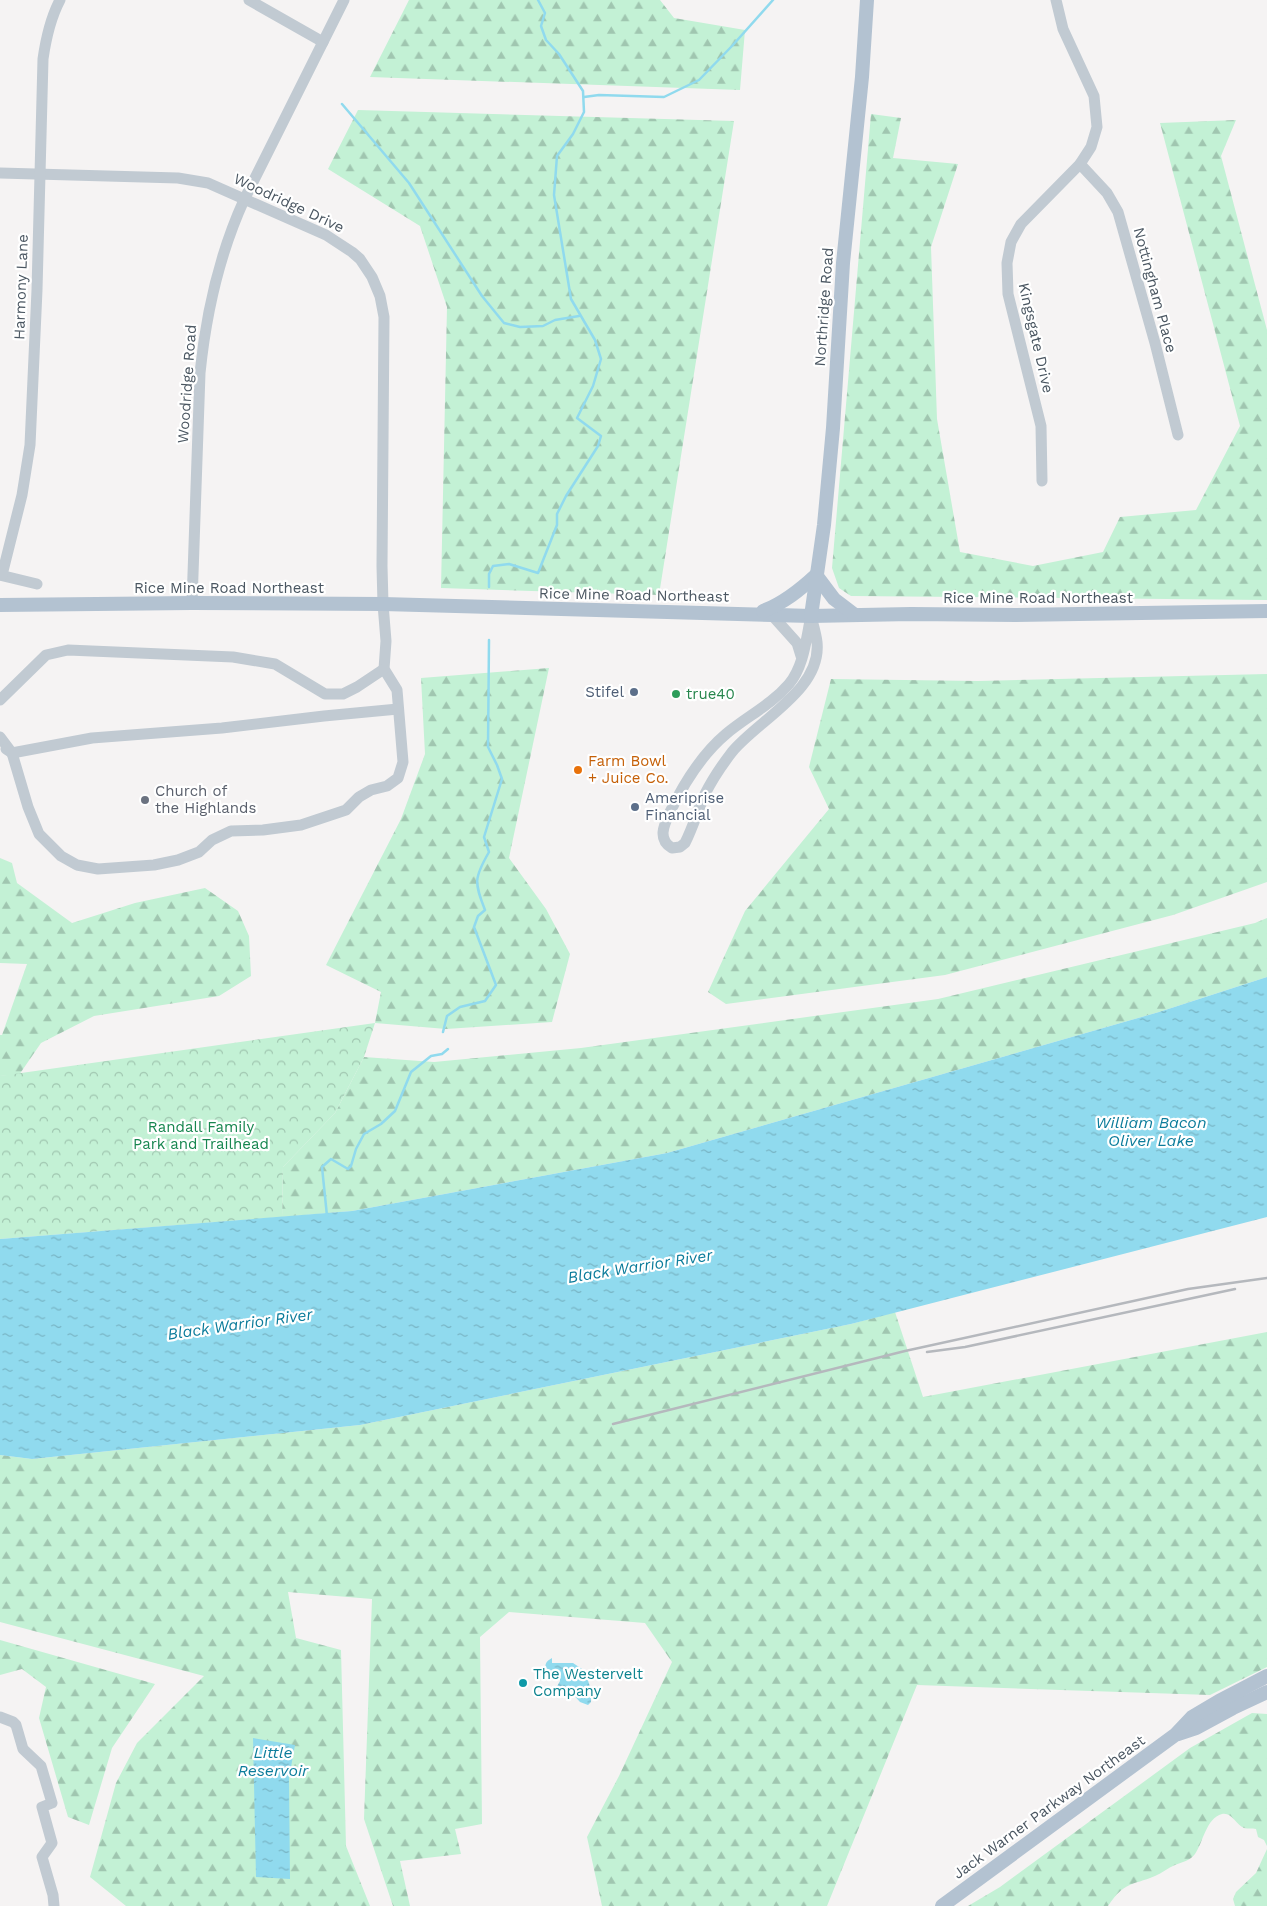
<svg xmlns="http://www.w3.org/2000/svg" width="1267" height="1906" viewBox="0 0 1267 1906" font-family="'Work Sans',sans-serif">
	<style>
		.forest { fill: url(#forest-firs) }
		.park { fill: url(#park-crowns) }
		.water { fill: url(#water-ripples) }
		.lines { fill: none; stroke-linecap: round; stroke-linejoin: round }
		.stream { stroke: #90daee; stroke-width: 2.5 }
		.minor { stroke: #c1cad2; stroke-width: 11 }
		.major { stroke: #b3c2d1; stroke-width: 14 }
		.rail { stroke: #b5b8bd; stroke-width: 2.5 }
		.service-dot { fill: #5c6f8a; stroke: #fff; stroke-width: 2 }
		.leisure-dot { fill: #2e9e5b; stroke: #fff; stroke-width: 2 }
		.food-dot { fill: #e8710a; stroke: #fff; stroke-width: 2 }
		.worship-dot { fill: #6b7280; stroke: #fff; stroke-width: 2 }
		.culture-dot { fill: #0f9aa8; stroke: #fff; stroke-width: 2 }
		.labels { text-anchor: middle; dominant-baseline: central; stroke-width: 4.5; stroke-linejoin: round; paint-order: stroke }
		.street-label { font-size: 15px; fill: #4a5661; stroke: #fff }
		.service-label { font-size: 15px; fill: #4e5e75; stroke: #fff; text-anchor: end }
		.leisure-label { font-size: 15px; fill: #27864d; stroke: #fff; text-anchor: start }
		.food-label { font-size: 15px; fill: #c56008; stroke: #fff; text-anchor: start }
		.worship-label { font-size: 15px; fill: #5b616d; stroke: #fff; text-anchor: start }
		.park-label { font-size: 15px; fill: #17864f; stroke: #fff }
		.culture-label { font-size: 15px; fill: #0d838f; stroke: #fff; text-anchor: start }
		.water-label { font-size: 16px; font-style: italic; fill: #0c7c9b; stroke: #fff }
	</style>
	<defs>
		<pattern id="forest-firs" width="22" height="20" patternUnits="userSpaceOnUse" patternTransform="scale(1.25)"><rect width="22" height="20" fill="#c3f1d5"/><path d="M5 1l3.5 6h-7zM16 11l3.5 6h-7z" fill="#a0c6b0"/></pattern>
		<pattern id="park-crowns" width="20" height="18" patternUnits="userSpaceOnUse" patternTransform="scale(1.25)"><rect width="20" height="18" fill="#c3f1d5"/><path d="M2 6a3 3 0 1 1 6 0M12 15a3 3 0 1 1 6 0" fill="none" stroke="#a0c6b0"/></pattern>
		<pattern id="water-ripples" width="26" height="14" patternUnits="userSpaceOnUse" patternTransform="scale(1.25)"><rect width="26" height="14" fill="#90daee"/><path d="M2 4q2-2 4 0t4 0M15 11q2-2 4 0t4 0" fill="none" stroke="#78b4c4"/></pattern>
	</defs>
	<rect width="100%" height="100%" fill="#f5f3f3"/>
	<!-- forest -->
	<g class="forest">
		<path d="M 409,0 L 660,0 L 674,18 L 745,30 L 740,90 L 370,77 Z"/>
		<path d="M 358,110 L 734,121 L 659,595 L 441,588 L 447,307 L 420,226 L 328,169 Z"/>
		<path d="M 871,114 L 901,118 L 893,158 L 958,164 L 931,247 L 937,419 L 960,552 L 1033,566 L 1103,552 L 1120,517 L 1196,510 L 1240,426 L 1160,123 L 1236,120 L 1221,156 L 1267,330 L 1267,600 L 851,596 L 839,588 L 832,568 Z"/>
		<path d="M 549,668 L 509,858 L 546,909 L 570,954 L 552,1022 L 446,1029 L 375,1023 L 381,992 L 326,965 L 401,819 L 425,754 L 421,678 Z"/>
		<path d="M 1267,674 L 1267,882 L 1173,915 L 945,975 L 726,1004 L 708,992 L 745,911 L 829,809 L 809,767 L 831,679 L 978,681 Z"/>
		<path d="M 0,858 L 12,863 L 17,883 L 72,923 L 135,903 L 205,888 L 238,911 L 249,936 L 251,976 L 219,996 L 94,1016 L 41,1043 L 19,1075 L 0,1076 L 0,1035 L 2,1035 L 27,964 L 0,963 Z"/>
		<path d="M 1267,918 L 1267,977 L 1159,1012 L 667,1153 L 352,1211 L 282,1217 L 283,1167 L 335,1113 L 364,1057 L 434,1062 L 581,1048 L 938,999 L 1255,923 Z"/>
		<path d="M 895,1312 L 923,1397 L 1267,1332 L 1267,1667 L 1210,1695 L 917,1685 L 827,1906 L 602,1906 L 587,1837 L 619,1776 L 672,1662 L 645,1623 L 509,1612 L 480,1637 L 482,1824 L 455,1829 L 461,1854 L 400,1861 L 410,1906 L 393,1906 L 364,1819 L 372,1599 L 288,1592 L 296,1638 L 341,1650 L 346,1846 L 370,1906 L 126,1906 L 90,1877 L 116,1783 L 137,1743 L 204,1676 L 0,1622 L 0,1455 L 32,1459 L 360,1425 L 851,1324 Z"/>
		<path d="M 0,1640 L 155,1684 L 112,1748 L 89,1825 L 68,1817 L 39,1718 L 46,1687 L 22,1669 L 0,1675 Z"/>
		<path d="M 1252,1713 L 1267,1714 L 1267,1846 L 1264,1840 L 1258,1837 L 1256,1829 C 1252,1828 1248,1829 1244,1828 C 1236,1825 1232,1812 1222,1814 C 1206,1818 1203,1843 1195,1854 C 1190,1861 1182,1862 1175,1865 C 1168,1868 1162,1873 1155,1876 C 1131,1886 1125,1881 1108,1906 L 968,1906 L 1000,1887 L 1190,1748 Z"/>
		<path d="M 1267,1849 L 1267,1906 L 1235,1906 L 1233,1899 L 1236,1892 L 1256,1873 Z"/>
	</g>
	<!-- park -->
	<path class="park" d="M 375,1023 L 364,1057 L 335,1113 L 283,1167 L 282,1217 L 0,1239 L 0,1076 Z"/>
	<!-- water -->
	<g class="water">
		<path d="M 1267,977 L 1267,1217 L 851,1324 L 360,1425 L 32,1459 L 0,1455 L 0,1239 L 352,1211 L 667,1153 L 1159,1012 Z"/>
		<path d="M 552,1658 L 552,1663 L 573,1663 L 585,1671 L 591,1690 L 591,1702 L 588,1705 L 580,1702 L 569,1690 L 560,1698 L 554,1692 L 560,1681 L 560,1676 L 546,1671 C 545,1664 545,1662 552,1658 Z"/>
		<path d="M 253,1738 L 295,1745 L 289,1778 L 290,1879 L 256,1877 Z"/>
	</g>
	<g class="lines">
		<!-- stream -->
		<g class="stream">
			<path d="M 584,97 L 599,95 L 664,97 L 699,80 L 732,46 L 773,0"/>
			<path d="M 342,104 L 409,183 L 482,296 L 504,323 L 520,327 L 543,326 L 555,320 L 579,316"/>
			<path d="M 489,587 L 489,574 L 493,566 L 509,564 L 538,573 L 557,525 L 557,514 L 566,496 L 598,446 L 601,436 L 577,418 L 593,386 L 601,359 L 595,340 L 571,299 L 554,195 L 557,156 L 573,134 L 584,112 L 583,91 L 559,54 L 546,40 L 541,26 L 545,13 L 538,0"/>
			<path d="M 443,1032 L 447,1016 L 460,1007 L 485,1001 L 496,985 L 474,927 L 478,916 L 485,910 C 474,882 474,878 489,852 L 484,837 L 502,779 L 497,765 L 488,747 L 489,640"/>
			<path d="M 327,1216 L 322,1167 L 331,1159 L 348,1169 L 351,1166 L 356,1149 L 364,1134 L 381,1124 L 395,1111 L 411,1072 L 431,1056 L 442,1054 L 448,1049"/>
		</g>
		<!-- minor -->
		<g class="minor">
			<path d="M 249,0 L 323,42"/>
			<path d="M 1080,164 L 1107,193 L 1118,212 L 1155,343 L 1178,435"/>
			<path d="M 0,173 L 178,178 L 208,183 L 326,235 L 352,252 L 360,259 L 372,277 L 380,296 L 384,317 L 382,566 L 383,604 L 386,641 L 384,669 L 397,690 L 403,762 L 398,778 L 387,786 L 371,790 L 359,797 L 346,810 L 301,825 L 263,830 L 231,831 L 212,840 L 199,852 L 178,860 L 154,865 L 98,869 L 77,865 L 61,856 L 39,834 L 28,807 L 12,753 L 0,737"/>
			<path d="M 1042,481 L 1041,426 L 1008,294 L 1007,263 L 1011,242 L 1021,224 L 1080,164 L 1091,147 L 1097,127 L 1094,96 L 1063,29 L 1056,0"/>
			<path d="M 0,575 L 37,584"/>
			<path d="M 2,575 L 22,495 L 30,445 L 37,290 L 43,59 C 46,38 50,19 60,0"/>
			<path d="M 192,603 L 200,373 C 206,314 219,255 244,200 L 344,0"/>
			<path d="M 771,614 L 797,643 L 801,656"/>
			<path d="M 811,616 C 813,624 816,633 817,642 C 822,690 758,720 732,752 C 722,765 712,780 705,794 C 698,810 693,827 685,843 L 680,847 L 672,848 C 657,839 664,825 670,812 C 684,783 701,755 726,734 C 746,717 771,705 789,684 C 804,666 806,639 811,616 Z"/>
			<path d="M 0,700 L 46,655 L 68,650 L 233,657 L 275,664 L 325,694 L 343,694 L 357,687 L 384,669"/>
			<path d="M 6,749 L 12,753 L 92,738 L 222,728 L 324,716 L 398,709"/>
			<path d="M 0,1717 L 13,1722 L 16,1725 L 23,1749 L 41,1766 L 52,1803 L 42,1807 L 52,1843 L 42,1857 L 53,1895 L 54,1906"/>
		</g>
		<!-- major -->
		<g class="major">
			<path d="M 0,605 L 192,603 L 383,604 L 811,616 L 911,614 L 1016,615 L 1267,611"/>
			<path d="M 763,611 C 784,603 800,590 816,575 L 834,599 L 855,615"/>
			<path d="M 811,616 L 824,525 L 833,428 L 843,263 L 862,77 L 867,0"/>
			<path d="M 1178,1734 L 1196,1728 L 1233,1708 L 1267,1692"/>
			<path d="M 942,1906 L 1175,1735 L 1192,1717 L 1219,1701 L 1267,1676"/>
		</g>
		<!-- rail -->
		<g class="rail">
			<path d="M 927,1352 L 965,1347 L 1235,1289"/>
			<path d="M 613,1424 L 905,1351 L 1188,1289 L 1267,1278"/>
		</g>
	</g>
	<!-- markers -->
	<g class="service-dot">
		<circle cx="634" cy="692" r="5"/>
		<circle cx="635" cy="807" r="5"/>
	</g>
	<circle class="leisure-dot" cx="676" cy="694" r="5"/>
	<circle class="food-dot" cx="578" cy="770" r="5"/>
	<circle class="worship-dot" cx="145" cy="800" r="5"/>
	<circle class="culture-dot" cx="523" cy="1683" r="5"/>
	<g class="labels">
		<!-- street labels -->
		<g class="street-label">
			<text transform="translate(289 203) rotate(25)">Woodridge Drive</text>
			<text transform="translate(21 287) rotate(-88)">Harmony Lane</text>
			<text transform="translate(1155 290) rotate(75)">Nottingham Place</text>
			<text transform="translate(824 307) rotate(-86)">Northridge Road</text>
			<text transform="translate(1036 338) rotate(77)">Kingsgate Drive</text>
			<text transform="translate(187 384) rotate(-86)">Woodridge Road</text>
			<text x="229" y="588">Rice Mine Road Northeast</text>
			<text transform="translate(634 595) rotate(1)">Rice Mine Road Northeast</text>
			<text x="1038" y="598">Rice Mine Road Northeast</text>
			<text transform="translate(1049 1807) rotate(-36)">Jack Warner Parkway Northeast</text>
		</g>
		<!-- service labels -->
		<g class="service-label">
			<text x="624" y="692">Stifel</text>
			<text x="645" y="798" text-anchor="start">Ameriprise<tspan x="645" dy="17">Financial</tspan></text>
		</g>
		<!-- leisure labels -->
		<g class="leisure-label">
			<text x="686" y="694">true40</text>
		</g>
		<!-- food labels -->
		<g class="food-label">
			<text x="588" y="761">Farm Bowl<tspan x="588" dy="17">+ Juice Co.</tspan></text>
		</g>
		<!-- worship labels -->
		<g class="worship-label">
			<text x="155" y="791">Church of<tspan x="155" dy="17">the Highlands</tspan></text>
		</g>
		<!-- park labels -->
		<g class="park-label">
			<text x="201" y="1127">Randall Family<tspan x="201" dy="17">Park and Trailhead</tspan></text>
		</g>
		<!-- culture labels -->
		<g class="culture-label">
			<text x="533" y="1674">The Westervelt<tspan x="533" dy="17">Company</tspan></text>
		</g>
		<!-- water labels -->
		<g class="water-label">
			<text x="1151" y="1122">William Bacon<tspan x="1151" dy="18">Oliver Lake</tspan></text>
			<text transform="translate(640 1266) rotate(-9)">Black Warrior River</text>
			<text transform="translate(240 1324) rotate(-8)">Black Warrior River</text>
			<text x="273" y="1752">Little<tspan x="273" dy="18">Reservoir</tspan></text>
		</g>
	</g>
</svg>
